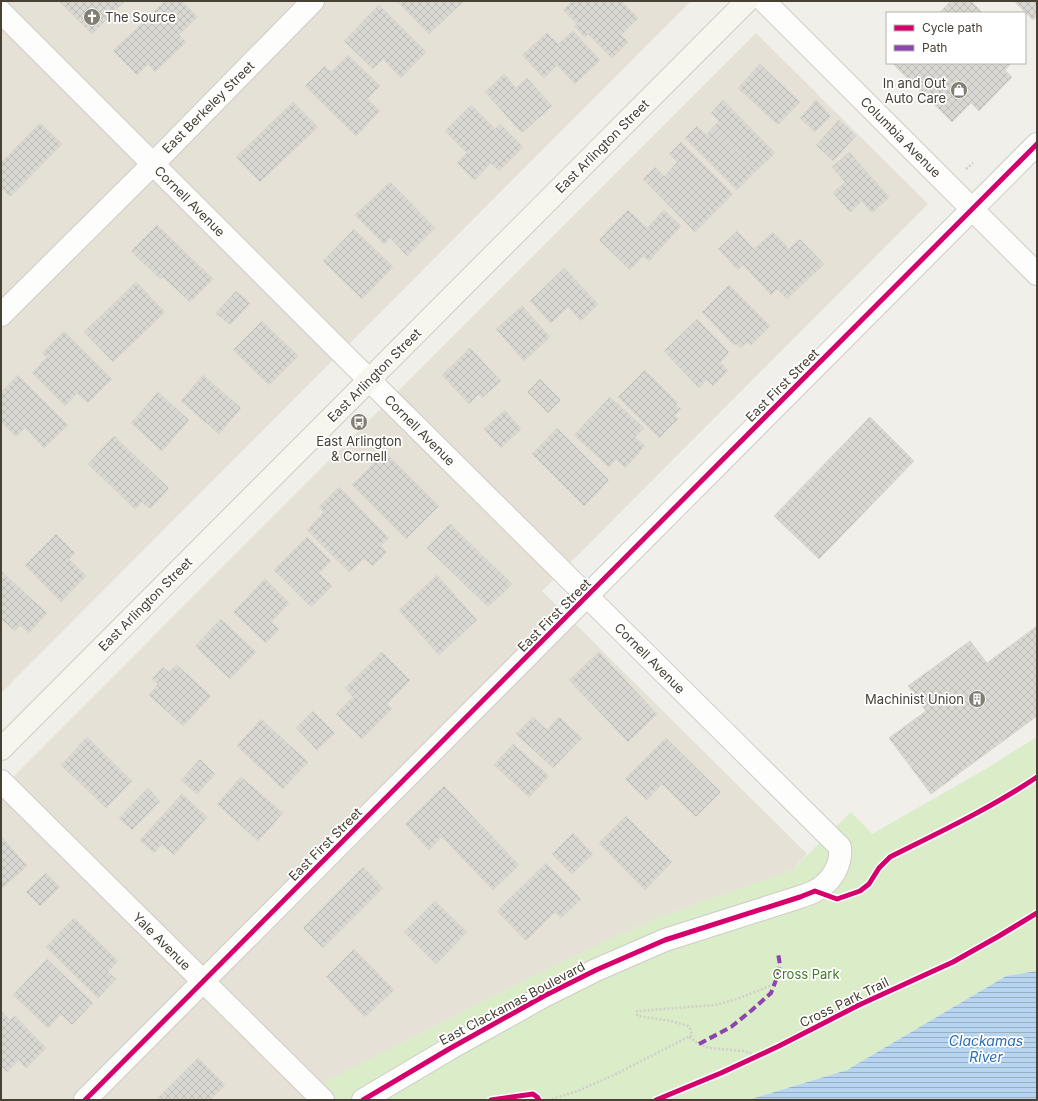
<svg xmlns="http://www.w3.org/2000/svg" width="1038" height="1101" viewBox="0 0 1038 1101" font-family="Inter,sans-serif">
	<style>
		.residential { fill: #e5e1d6 }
		.park { fill: #dbecc8 }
		.water { fill: url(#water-rules) }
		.building { fill: url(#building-cross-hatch); stroke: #d8d6cf }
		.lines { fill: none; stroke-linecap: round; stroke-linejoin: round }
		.minor-casing { stroke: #ceccc7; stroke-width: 24 }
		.secondary-casing { stroke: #d0cdc0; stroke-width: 24 }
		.path { stroke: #d1cfca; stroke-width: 2.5; stroke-dasharray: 2 2; stroke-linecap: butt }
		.minor { stroke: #fdfdfc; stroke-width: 22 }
		.secondary { stroke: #f6f5ee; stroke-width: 22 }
		.quiet { stroke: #8e44ad; stroke-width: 4; stroke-dasharray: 8 4; stroke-linecap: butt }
		.cycleway-casing { stroke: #fff; stroke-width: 8 }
		.cycleway { stroke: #d6006c; stroke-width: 5 }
		.labels { text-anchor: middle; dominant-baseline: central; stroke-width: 3.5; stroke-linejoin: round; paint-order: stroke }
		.poi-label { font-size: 13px; fill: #474135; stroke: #fff; text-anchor: end }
		.street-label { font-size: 13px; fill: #474135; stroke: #fff }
		.park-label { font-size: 13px; fill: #3e7b25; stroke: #fff }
		.water-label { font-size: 14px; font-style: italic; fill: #296fb7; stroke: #fff }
	</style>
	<defs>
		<pattern id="water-rules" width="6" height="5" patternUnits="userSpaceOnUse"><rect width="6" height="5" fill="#b7d5f0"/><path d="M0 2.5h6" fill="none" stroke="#97aec3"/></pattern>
		<pattern id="building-cross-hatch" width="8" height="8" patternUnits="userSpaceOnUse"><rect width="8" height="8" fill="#dad8d2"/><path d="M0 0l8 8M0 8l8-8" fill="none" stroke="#bcbbb5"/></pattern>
	</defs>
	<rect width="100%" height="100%" fill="#f0efea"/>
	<!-- residential -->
	<g class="residential">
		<path d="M 1,1 L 691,1 L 1,693 Z"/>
		<path d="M 756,33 L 928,204 L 542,591 L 807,854 L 792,870 L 654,919 L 533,976 L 330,1080 L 308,1100 L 1,1100 L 1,789 Z"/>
	</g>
	<!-- park -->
	<path class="park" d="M 1037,737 L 1037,971 L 1006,976 L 847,1070 L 748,1100 L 308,1100 L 330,1080 L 533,976 L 654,919 L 792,870 L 851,812 L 872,834 L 984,770 Z"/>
	<!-- water -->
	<path class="water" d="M 1037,971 L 1037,1100 L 748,1100 L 847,1070 L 1006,976 Z"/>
	<!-- building -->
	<g class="building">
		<path d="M 59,1 L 125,1 L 92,34 Z"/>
		<path d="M 165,1 L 182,1 L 197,17 L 179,35 L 186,42 L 155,72 L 148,64 L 137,75 L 113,51 Z"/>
		<path d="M 397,1 L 464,1 L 429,34 Z"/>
		<path d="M 572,1 L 621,1 L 638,18 L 621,35 L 628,42 L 612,58 L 588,34 L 585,37 L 574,26 L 577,24 L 563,10 Z"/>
		<path d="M 951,1 L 971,1 L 983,13 L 939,13 Z"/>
		<path d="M 1014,1 L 1037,1 L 1037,16 L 1033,20 Z"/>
		<path d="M 379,5 L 426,52 L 401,78 L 383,59 L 373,69 L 344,41 Z"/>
		<path d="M 573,31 L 600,60 L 575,84 L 557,65 L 544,78 L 522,55 L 547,33 L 558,44 Z"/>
		<path d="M 348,55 L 380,86 L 367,99 L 380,111 L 356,136 L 305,86 L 325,66 L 331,72 Z"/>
		<path d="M 892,63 L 1012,63 L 1005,70 L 1012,77 L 979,111 L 971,103 L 952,122 Z"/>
		<path d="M 760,64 L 800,102 L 778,125 L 738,88 Z"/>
		<path d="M 504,74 L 516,88 L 527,78 L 552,106 L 522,133 L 485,92 Z"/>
		<path d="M 723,100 L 775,153 L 756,171 L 712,128 L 719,121 L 711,113 Z"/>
		<path d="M 816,100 L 831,116 L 815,132 L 800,118 Z"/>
		<path d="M 293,102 L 318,127 L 260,182 L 236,157 Z"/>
		<path d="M 471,105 L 495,129 L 500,124 L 523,147 L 499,171 L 491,163 L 475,180 L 457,163 L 467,153 L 445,131 Z"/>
		<path d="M 839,120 L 856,136 L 833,161 L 816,145 Z"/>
		<path d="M 40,123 L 62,144 L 10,197 L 1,188 L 1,163 Z"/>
		<path d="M 697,126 L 706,135 L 712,128 L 756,171 L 737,190 L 685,138 Z"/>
		<path d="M 681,142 L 733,194 L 714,213 L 671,169 L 677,162 L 669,154 Z"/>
		<path d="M 849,152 L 889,197 L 872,213 L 862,201 L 850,212 L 833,193 L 845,182 L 832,167 Z"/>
		<path d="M 655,167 L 664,176 L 671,169 L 714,213 L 695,232 L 643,179 Z"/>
		<path d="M 390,182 L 435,228 L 407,256 L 390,238 L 384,244 L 355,215 Z"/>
		<path d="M 628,210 L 647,228 L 664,210 L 681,226 L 649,261 L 643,256 L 630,270 L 599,240 Z"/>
		<path d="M 157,225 L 213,279 L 190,302 L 163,277 L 160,279 L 131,251 Z"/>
		<path d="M 354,229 L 393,267 L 362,299 L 323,261 Z"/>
		<path d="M 737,231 L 754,249 L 773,232 L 789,249 L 800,239 L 824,264 L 787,299 L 777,289 L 771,295 L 743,265 L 738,270 L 718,249 Z"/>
		<path d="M 564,268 L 598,304 L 581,321 L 568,307 L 551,323 L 530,301 Z"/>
		<path d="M 136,282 L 165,312 L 113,362 L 84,332 Z"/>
		<path d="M 729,285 L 770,326 L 751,345 L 747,342 L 740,348 L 736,344 L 734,345 L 702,312 Z"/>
		<path d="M 236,291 L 250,303 L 230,325 L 216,313 Z"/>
		<path d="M 522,306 L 550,337 L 524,361 L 496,329 Z"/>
		<path d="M 697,319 L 729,352 L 720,362 L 728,371 L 713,386 L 707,380 L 699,388 L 664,351 Z"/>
		<path d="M 262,321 L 298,356 L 269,385 L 233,350 Z"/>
		<path d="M 64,331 L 112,379 L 88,403 L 77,393 L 65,406 L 32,373 L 47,357 L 42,353 Z"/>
		<path d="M 470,348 L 501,381 L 482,398 L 479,394 L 469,404 L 442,375 Z"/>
		<path d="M 645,370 L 678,403 L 676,404 L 681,409 L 674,416 L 678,419 L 659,438 L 618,397 Z"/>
		<path d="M 18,375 L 68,425 L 44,448 L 25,428 L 16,437 L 1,421 L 1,392 Z"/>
		<path d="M 203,375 L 241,408 L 219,434 L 181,401 Z"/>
		<path d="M 540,379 L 561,400 L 548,413 L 527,392 Z"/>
		<path d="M 158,392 L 189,420 L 162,451 L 131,423 Z"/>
		<path d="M 610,397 L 644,428 L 635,437 L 645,446 L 625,468 L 616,459 L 609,467 L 574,435 Z"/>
		<path d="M 505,410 L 521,429 L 501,448 L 484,429 Z"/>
		<path d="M 870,417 L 914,461 L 819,559 L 774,516 Z"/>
		<path d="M 557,428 L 609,480 L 584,506 L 532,454 Z"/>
		<path d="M 114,436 L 169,488 L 150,509 L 142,502 L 135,509 L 88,464 Z"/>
		<path d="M 385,452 L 439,506 L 406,539 L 352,485 Z"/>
		<path d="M 339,487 L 389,538 L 381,546 L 387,552 L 373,566 L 364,558 L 349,572 L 307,530 L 324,512 L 319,507 Z"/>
		<path d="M 450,524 L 512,584 L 488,607 L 427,548 Z"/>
		<path d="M 56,534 L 75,553 L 69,559 L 86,576 L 61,602 L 25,565 Z"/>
		<path d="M 307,537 L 331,561 L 319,573 L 332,586 L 311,607 L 274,570 Z"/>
		<path d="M 2,572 L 47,613 L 29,633 L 20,625 L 15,631 L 1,619 L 1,574 Z"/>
		<path d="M 437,575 L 477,620 L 439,655 L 399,610 Z"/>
		<path d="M 265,579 L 289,603 L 271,622 L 279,629 L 266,643 L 233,612 Z"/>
		<path d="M 221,619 L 256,652 L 230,679 L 195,646 Z"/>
		<path d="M 1037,626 L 1037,716 L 931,794 L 889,738 L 926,711 L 908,686 L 970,641 L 987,663 Z"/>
		<path d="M 382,652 L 410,680 L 387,704 L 392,709 L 362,739 L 336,714 L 353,697 L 345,688 Z"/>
		<path d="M 599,652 L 657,714 L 628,742 L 569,680 Z"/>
		<path d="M 177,665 L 211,696 L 183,726 L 149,695 L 158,684 L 152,679 L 163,667 L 169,672 Z"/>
		<path d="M 313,711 L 335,733 L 317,750 L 296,728 Z"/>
		<path d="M 533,717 L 547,730 L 559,717 L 582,738 L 553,768 L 516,734 Z"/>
		<path d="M 261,719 L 308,762 L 283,789 L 237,746 Z"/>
		<path d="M 87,737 L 132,781 L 106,808 L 61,765 Z"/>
		<path d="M 666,738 L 721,792 L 696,817 L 662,784 L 647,800 L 625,779 Z"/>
		<path d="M 513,744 L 549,776 L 529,797 L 494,765 Z"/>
		<path d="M 200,759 L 215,774 L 197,794 L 181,780 Z"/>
		<path d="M 241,777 L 283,813 L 258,841 L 217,804 Z"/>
		<path d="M 444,786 L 519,865 L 493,890 L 442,837 L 429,850 L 405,824 Z"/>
		<path d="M 148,788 L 160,801 L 132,830 L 119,818 Z"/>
		<path d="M 182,794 L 207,817 L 174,855 L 162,844 L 154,853 L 140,840 Z"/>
		<path d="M 626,816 L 672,862 L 645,890 L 599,843 Z"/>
		<path d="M 573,833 L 593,854 L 572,874 L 552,854 Z"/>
		<path d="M 1,836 L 27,866 L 1,889 Z"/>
		<path d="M 546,863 L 581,899 L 561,918 L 555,912 L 526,941 L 497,911 Z"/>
		<path d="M 363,867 L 383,888 L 323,948 L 303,928 Z"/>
		<path d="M 46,873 L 60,887 L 40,906 L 26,892 Z"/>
		<path d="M 435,901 L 467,932 L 436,964 L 404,932 Z"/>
		<path d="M 74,918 L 118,961 L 108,972 L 116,979 L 98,998 L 46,947 Z"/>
		<path d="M 354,949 L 394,990 L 365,1017 L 326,977 Z"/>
		<path d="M 47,959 L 93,1003 L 72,1025 L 61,1014 L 48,1028 L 13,995 Z"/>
		<path d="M 1,1011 L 10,1020 L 15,1016 L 46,1048 L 26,1068 L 19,1060 L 7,1072 L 1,1066 Z"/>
		<path d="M 198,1058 L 225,1085 L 210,1100 L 156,1100 Z"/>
	</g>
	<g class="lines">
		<!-- minor casing -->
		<g class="minor-casing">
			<g id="minor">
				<path d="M 764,1 L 1037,274"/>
				<path d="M 1,12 L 344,355 L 840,847 C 842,865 831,883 815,891 C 810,894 805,895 800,897 L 665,940 L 596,970 L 544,996 L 449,1049 L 363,1100"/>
				<path d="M 1,315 L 153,164 L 313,1"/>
				<path d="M 1,781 L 323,1100"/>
				<path d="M 85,1100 L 1037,144"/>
			</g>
		</g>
		<!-- secondary casing -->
		<g class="secondary-casing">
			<path id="secondary" d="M 1,749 L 747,1"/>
		</g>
		<!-- path -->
		<g class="path">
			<path d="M 966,169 L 973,163"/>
			<path d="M 689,1037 L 699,1044 L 709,1048 L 744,1051 L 758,1056"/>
			<path d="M 491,1100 L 533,1094 L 537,1097 L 539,1100"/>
			<path d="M 548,1100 L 578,1091 L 618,1073 L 692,1035 L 691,1030 L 688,1026 L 671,1021 L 638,1016 L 636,1013 L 637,1011 L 715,1005 L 737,999 L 775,984"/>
			<path d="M 656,1100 L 721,1073 L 779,1046 L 859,1005 L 953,962 L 999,936 L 1037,913"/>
		</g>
		<!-- minor -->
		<use href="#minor" class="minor"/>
		<!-- secondary -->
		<use href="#secondary" class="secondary"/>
		<!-- quiet -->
		<path class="quiet" d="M 699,1044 L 731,1027 L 752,1010 L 771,993 L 776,980 L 780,965 L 778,953"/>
		<!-- cycleway casing -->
		<g class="cycleway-casing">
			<g id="cycleway">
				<path d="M 85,1100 L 1037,144"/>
				<path d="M 363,1100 L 449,1049 L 544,996 L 596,970 L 665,940 L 800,897 L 815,891 L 837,899 L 860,891 L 869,884 L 879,868 L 890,857 C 940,832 991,808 1037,777"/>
				<path d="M 491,1100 L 533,1094 L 537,1097 L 539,1100"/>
				<path d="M 656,1100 L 721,1073 L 779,1046 L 859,1005 L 953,962 L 999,936 L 1037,913"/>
			</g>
		</g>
		<!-- cycleway -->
		<use href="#cycleway" class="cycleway"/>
	</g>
	<!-- icons -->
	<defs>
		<g id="church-disc" transform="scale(0.9)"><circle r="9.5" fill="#827e74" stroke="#fff"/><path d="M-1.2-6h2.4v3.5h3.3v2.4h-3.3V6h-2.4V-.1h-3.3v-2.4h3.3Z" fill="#fff"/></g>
		<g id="shop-disc" transform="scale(0.9)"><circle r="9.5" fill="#827e74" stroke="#fff"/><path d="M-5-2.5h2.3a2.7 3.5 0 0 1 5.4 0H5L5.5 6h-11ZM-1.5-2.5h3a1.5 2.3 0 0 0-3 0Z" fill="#fff"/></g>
		<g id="bus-disc" transform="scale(0.9)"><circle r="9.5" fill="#827e74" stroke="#fff"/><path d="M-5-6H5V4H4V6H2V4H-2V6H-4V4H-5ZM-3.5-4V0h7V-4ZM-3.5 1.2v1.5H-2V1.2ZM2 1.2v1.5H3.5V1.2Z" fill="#fff"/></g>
		<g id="building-disc" transform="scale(0.9)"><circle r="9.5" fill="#827e74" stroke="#fff"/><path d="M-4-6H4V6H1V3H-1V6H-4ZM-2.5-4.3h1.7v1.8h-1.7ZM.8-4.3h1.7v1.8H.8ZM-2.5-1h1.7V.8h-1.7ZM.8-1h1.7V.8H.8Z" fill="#fff"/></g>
	</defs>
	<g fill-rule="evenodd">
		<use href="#church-disc" x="92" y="17"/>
		<use href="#shop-disc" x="959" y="90"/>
		<use href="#bus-disc" x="359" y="422"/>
		<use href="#building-disc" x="977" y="699"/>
	</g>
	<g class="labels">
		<!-- poi labels -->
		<g class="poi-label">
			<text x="105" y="17" text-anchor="start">The Source</text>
			<text x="946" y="83">In and Out<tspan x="946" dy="15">Auto Care</tspan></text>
			<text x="359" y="441" text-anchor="middle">East Arlington<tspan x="359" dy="15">&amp; Cornell</tspan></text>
			<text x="964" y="699">Machinist Union</text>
		</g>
		<!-- street labels -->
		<g class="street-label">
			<text transform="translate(208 107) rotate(-45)">East Berkeley Street</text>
			<text transform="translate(901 137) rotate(45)">Columbia Avenue</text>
			<text transform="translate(602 146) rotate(-45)">East Arlington Street</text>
			<text transform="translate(190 201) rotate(45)">Cornell Avenue</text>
			<text transform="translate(374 375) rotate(-45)">East Arlington Street</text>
			<text transform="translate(782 385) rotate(-45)">East First Street</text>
			<text transform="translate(420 430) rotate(45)">Cornell Avenue</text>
			<text transform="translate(145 604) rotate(-45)">East Arlington Street</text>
			<text transform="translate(554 615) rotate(-45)">East First Street</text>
			<text transform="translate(650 658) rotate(45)">Cornell Avenue</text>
			<text transform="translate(325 844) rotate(-45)">East First Street</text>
			<text transform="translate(162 941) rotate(45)">Yale Avenue</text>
			<text transform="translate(844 1002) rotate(-26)">Cross Park Trail</text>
			<text transform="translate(512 1003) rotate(-28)">East Clackamas Boulevard</text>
		</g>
		<!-- park labels -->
		<g class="park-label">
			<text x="806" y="974">Cross Park</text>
		</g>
		<!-- water labels -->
		<g class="water-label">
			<text x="986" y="1040">Clackamas<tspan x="986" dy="16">River</tspan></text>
		</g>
	</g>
	<!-- border -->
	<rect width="1038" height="1101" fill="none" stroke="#474135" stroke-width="4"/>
	<!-- legend -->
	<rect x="886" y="12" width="140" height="52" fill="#ffffff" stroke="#b5b3ae"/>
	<rect x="894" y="25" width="20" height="6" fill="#d6006c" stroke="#b5b3ae"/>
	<text x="922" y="32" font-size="12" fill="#474135">Cycle path</text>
	<rect x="894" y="45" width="20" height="6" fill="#8e44ad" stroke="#b5b3ae"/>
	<text x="922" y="52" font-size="12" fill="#474135">Path</text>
</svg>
